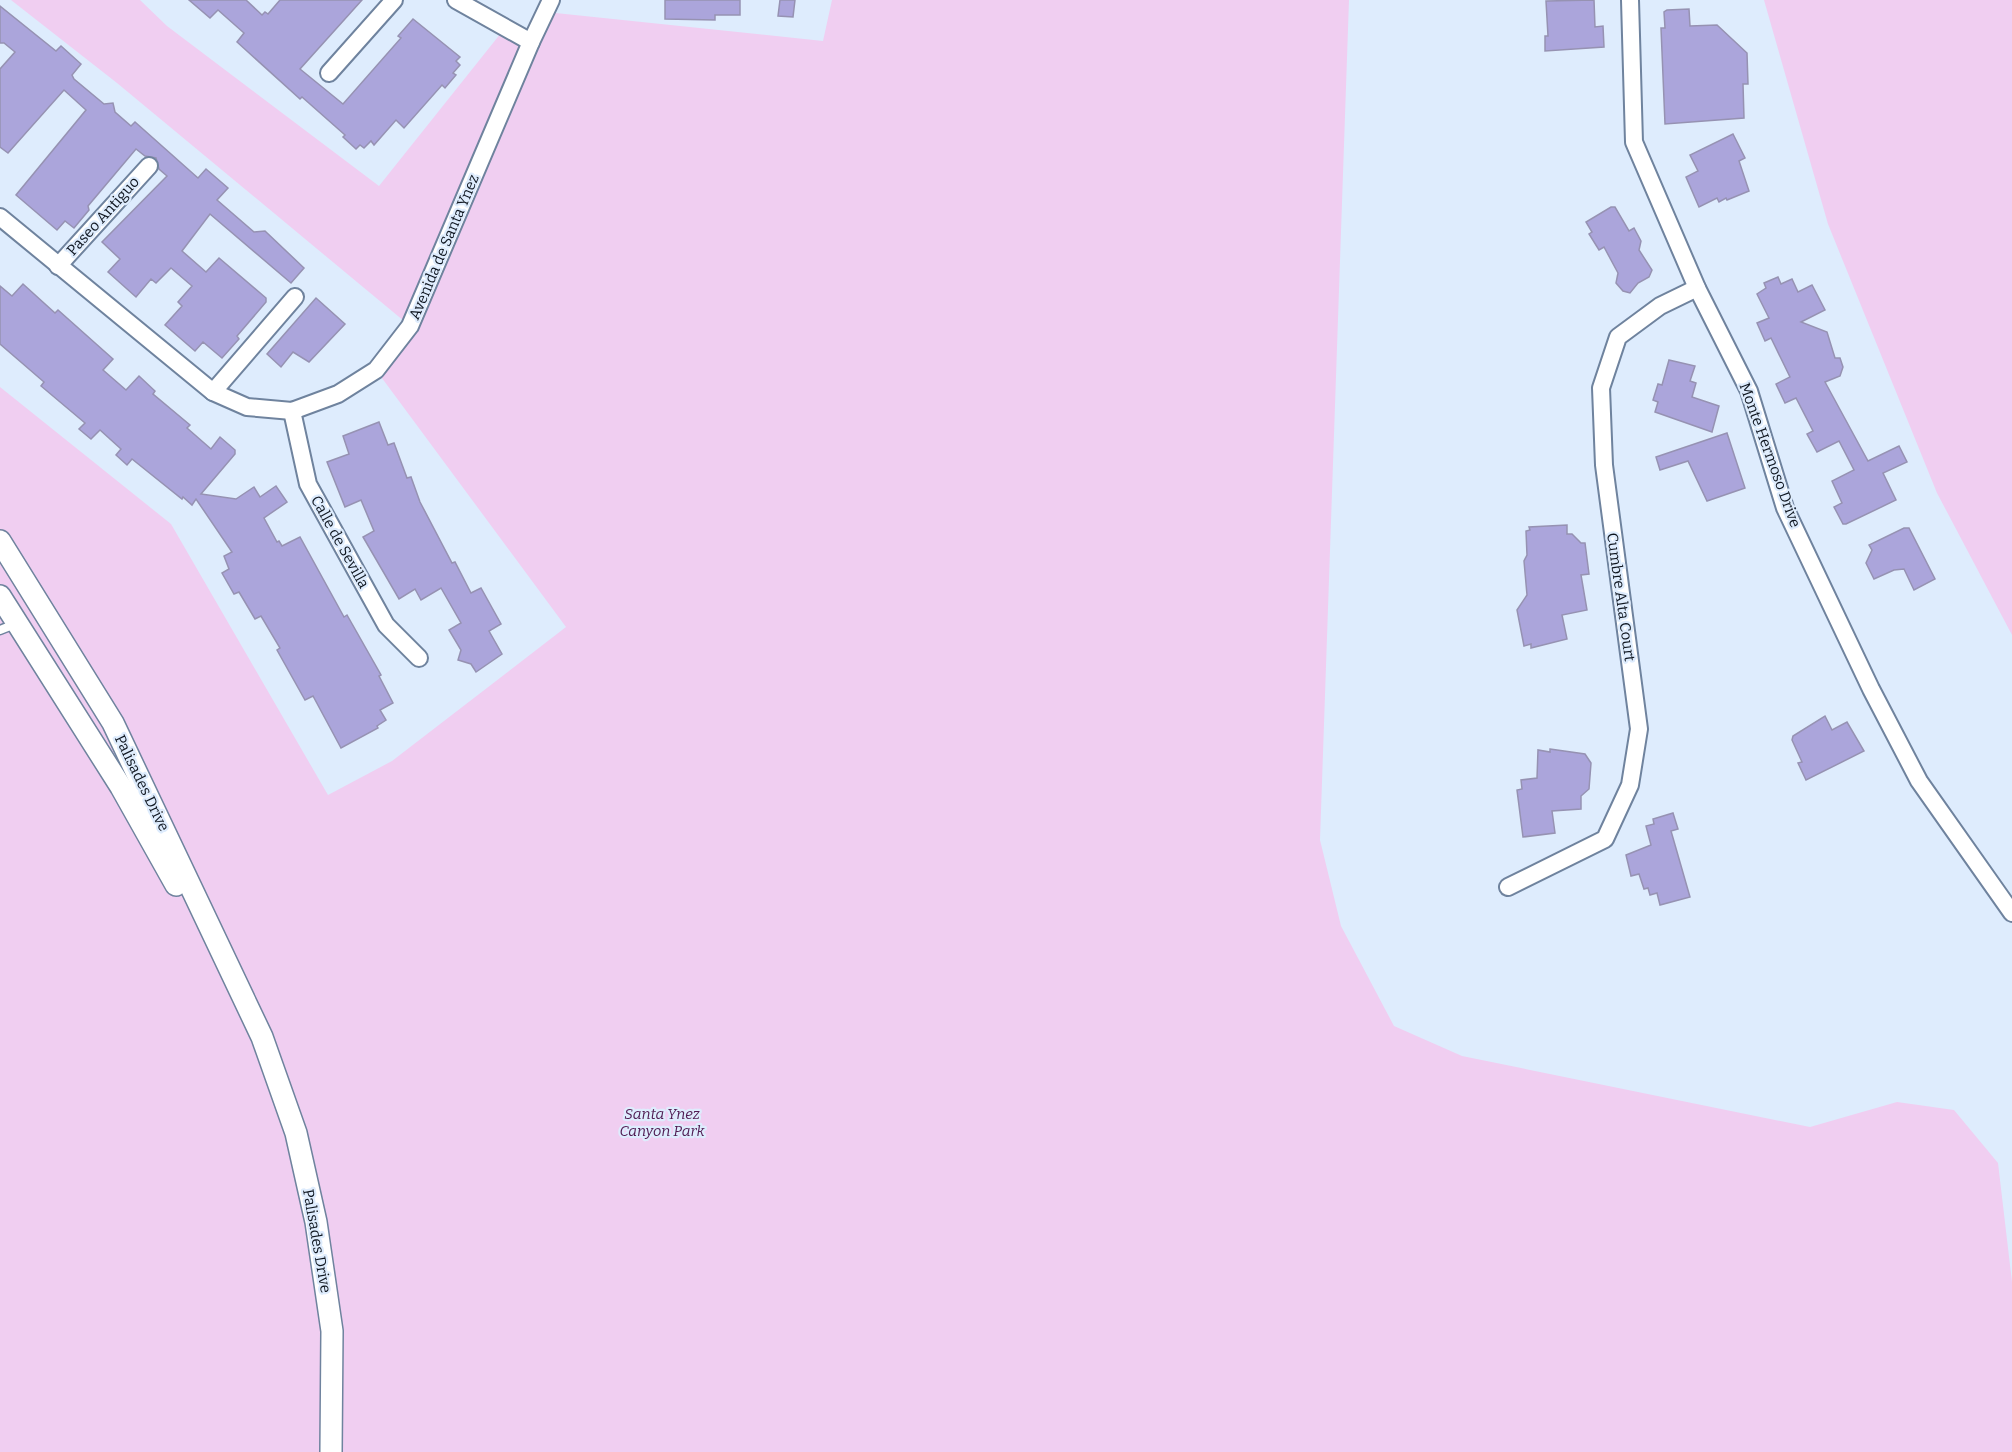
<svg xmlns="http://www.w3.org/2000/svg" width="2012" height="1452" viewBox="0 0 2012 1452" font-family="Bitter,serif">
	<style>
		.green { fill: #f0cef1 }
		.building { fill: #aba5db; stroke: #9692b2; stroke-width: 1.5 }
		.lines { fill: none; stroke-linecap: round; stroke-linejoin: round }
		.service-casing { stroke: #6f839e; stroke-width: 11 }
		.minor-casing { stroke: #6f839e; stroke-width: 20 }
		.tertiary-casing { stroke: #6f839e; stroke-width: 24 }
		.service { stroke: #fff; stroke-width: 8 }
		.minor { stroke: #fff; stroke-width: 16 }
		.tertiary { stroke: #fff; stroke-width: 21 }
		.labels { text-anchor: middle; dominant-baseline: central; stroke-width: 4.5; stroke-linejoin: round; paint-order: stroke }
		.street-label { font-size: 15px; fill: #0e151f; stroke: #deecfd }
		.park-label { font-size: 15px; font-style: italic; fill: #501c53; stroke: #deecfd }
	</style>
	<rect width="100%" height="100%" fill="#deecfd"/>
	<!-- green -->
	<g class="green">
		<path d="M 11,0 L 140,0 L 167,26 L 379,186 L 505,28 L 531,42 L 546,12 L 823,41 L 832,0 L 1349,0 L 1320,840 L 1341,926 L 1394,1026 L 1462,1056 L 1810,1127 L 1897,1102 L 1954,1110 L 1998,1163 L 2012,1282 L 2012,1452 L 0,1452 L 0,387 L 171,524 L 328,795 L 392,761 L 566,627 L 376,370 L 410,326 L 117,83 Z"/>
		<path d="M 1764,0 L 2012,0 L 2012,635 L 1937,493 L 1828,224 Z"/>
	</g>
	<!-- building -->
	<g class="building">
		<path d="M 189,0 L 246,0 L 262,15 L 265,12 L 268,14 L 280,0 L 362,0 L 300,69 L 343,104 L 401,38 L 398,36 L 413,19 L 460,57 L 456,61 L 460,65 L 453,73 L 456,75 L 445,88 L 442,85 L 404,128 L 396,120 L 374,145 L 371,141 L 364,148 L 360,145 L 356,149 L 343,137 L 345,135 L 302,97 L 300,99 L 237,42 L 244,33 L 218,10 L 210,18 Z"/>
		<path d="M 665,0 L 740,0 L 740,15 L 715,15 L 715,20 L 665,19 Z"/>
		<path d="M 780,0 L 795,0 L 793,17 L 778,16 Z"/>
		<path d="M 1594,0 L 1595,27 L 1603,26 L 1604,47 L 1545,51 L 1545,36 L 1548,36 L 1546,1 Z"/>
		<path d="M 0,6 L 56,51 L 61,46 L 81,64 L 72,75 L 74,79 L 104,104 L 113,103 L 115,112 L 131,126 L 135,122 L 198,178 L 206,169 L 228,188 L 217,200 L 254,232 L 265,231 L 304,268 L 291,283 L 210,214 L 182,251 L 206,272 L 219,258 L 266,298 L 266,302 L 237,336 L 239,339 L 222,358 L 203,342 L 195,351 L 165,325 L 182,306 L 178,302 L 192,286 L 171,268 L 156,283 L 151,279 L 136,297 L 108,272 L 120,259 L 102,242 L 167,176 L 159,169 L 156,158 L 145,156 L 136,149 L 88,206 L 89,210 L 74,228 L 65,221 L 57,230 L 16,195 L 86,110 L 64,90 L 8,153 L 0,147 L 0,69 L 15,52 L 4,43 L 0,43 Z"/>
		<path d="M 1689,9 L 1690,26 L 1717,25 L 1747,53 L 1748,84 L 1743,84 L 1744,118 L 1665,124 L 1661,28 L 1665,28 L 1664,12 L 1667,10 Z"/>
		<path d="M 1733,134 L 1745,158 L 1739,161 L 1749,191 L 1727,200 L 1726,198 L 1719,202 L 1717,198 L 1699,207 L 1686,177 L 1698,171 L 1690,155 Z"/>
		<path d="M 1611,207 L 1615,207 L 1629,231 L 1634,228 L 1641,241 L 1639,250 L 1652,270 L 1649,277 L 1638,283 L 1630,293 L 1623,291 L 1616,283 L 1618,273 L 1604,247 L 1599,250 L 1589,234 L 1592,232 L 1586,222 Z"/>
		<path d="M 1778,277 L 1781,284 L 1792,279 L 1798,292 L 1812,285 L 1825,310 L 1801,322 L 1827,332 L 1835,358 L 1840,358 L 1843,367 L 1840,376 L 1825,382 L 1868,461 L 1899,446 L 1907,462 L 1883,473 L 1896,500 L 1846,524 L 1843,524 L 1834,507 L 1842,503 L 1832,481 L 1854,470 L 1839,441 L 1817,452 L 1807,434 L 1813,431 L 1796,398 L 1785,403 L 1776,384 L 1790,377 L 1771,338 L 1765,341 L 1757,323 L 1769,318 L 1757,294 L 1766,288 L 1764,283 Z"/>
		<path d="M 23,284 L 55,313 L 58,310 L 113,359 L 103,370 L 126,390 L 139,376 L 155,391 L 153,394 L 190,425 L 187,428 L 211,449 L 220,437 L 235,450 L 235,454 L 201,494 L 236,499 L 254,487 L 260,497 L 276,486 L 287,502 L 264,518 L 277,542 L 279,541 L 282,546 L 300,537 L 344,617 L 347,615 L 381,675 L 379,676 L 393,703 L 380,710 L 386,720 L 377,726 L 378,728 L 341,748 L 313,696 L 305,700 L 277,650 L 280,648 L 261,616 L 255,619 L 239,592 L 234,594 L 222,573 L 229,569 L 224,556 L 232,552 L 196,499 L 192,505 L 183,497 L 182,499 L 132,459 L 127,465 L 116,455 L 121,449 L 100,430 L 91,439 L 79,429 L 85,423 L 41,386 L 44,382 L 0,344 L 0,286 L 12,296 Z"/>
		<path d="M 316,298 L 345,324 L 309,362 L 293,352 L 281,367 L 267,354 Z"/>
		<path d="M 1669,360 L 1695,366 L 1690,381 L 1696,383 L 1692,397 L 1719,406 L 1712,432 L 1655,412 L 1658,402 L 1653,400 L 1658,384 L 1662,385 Z"/>
		<path d="M 379,422 L 388,445 L 394,443 L 407,478 L 411,477 L 420,502 L 452,563 L 455,562 L 471,593 L 481,588 L 501,624 L 489,631 L 502,654 L 476,672 L 471,664 L 458,660 L 461,650 L 449,630 L 461,623 L 441,588 L 421,600 L 415,589 L 399,599 L 363,537 L 374,531 L 361,500 L 345,507 L 327,462 L 349,454 L 343,436 Z"/>
		<path d="M 1727,433 L 1745,488 L 1707,501 L 1688,461 L 1660,470 L 1656,457 Z"/>
		<path d="M 1567,525 L 1567,534 L 1572,534 L 1581,543 L 1585,543 L 1589,574 L 1581,575 L 1587,610 L 1562,615 L 1567,639 L 1531,648 L 1531,644 L 1524,646 L 1517,610 L 1527,595 L 1524,561 L 1527,555 L 1526,531 L 1530,530 L 1529,527 Z"/>
		<path d="M 1904,528 L 1909,528 L 1935,579 L 1914,590 L 1904,569 L 1894,570 L 1874,579 L 1866,563 L 1872,550 L 1869,545 Z"/>
		<path d="M 1825,716 L 1832,730 L 1847,722 L 1864,751 L 1806,780 L 1798,763 L 1802,762 L 1792,740 L 1793,736 Z"/>
		<path d="M 1550,749 L 1585,754 L 1591,763 L 1589,789 L 1581,796 L 1581,809 L 1552,811 L 1555,833 L 1523,837 L 1517,790 L 1522,789 L 1521,780 L 1537,778 L 1538,750 L 1550,752 Z"/>
		<path d="M 1673,813 L 1678,829 L 1671,831 L 1690,897 L 1660,905 L 1657,893 L 1650,895 L 1648,888 L 1644,889 L 1639,874 L 1631,876 L 1626,855 L 1651,845 L 1646,826 L 1654,824 L 1653,819 Z"/>
	</g>
	<g class="lines">
		<!-- service casing -->
		<g class="service-casing">
			<path id="service" d="M 0,630 L 15,624"/>
		</g>
		<!-- minor casing -->
		<g class="minor-casing">
			<g id="minor">
				<path d="M 456,0 L 531,42"/>
				<path d="M 1630,0 L 1634,142 L 1697,288 L 1749,391 L 1785,508 L 1871,689 L 1919,781 L 2012,913"/>
				<path d="M 329,73 L 394,0"/>
				<path d="M 0,217 L 213,392 L 247,407 L 292,411 L 338,394 L 376,370 L 410,326 L 531,42 L 551,0"/>
				<path d="M 58,266 L 149,166"/>
				<path d="M 213,392 L 295,297"/>
				<path d="M 292,411 L 308,484 L 386,625 L 419,658"/>
				<path d="M 1508,887 L 1605,839 L 1630,785 L 1639,729 L 1604,465 L 1601,388 L 1618,337 L 1660,306 L 1697,288"/>
			</g>
		</g>
		<!-- tertiary casing -->
		<g class="tertiary-casing">
			<g id="tertiary">
				<path d="M 0,541 L 113,723 L 262,1037 L 296,1133 L 316,1222 L 332,1331 L 331,1452"/>
				<path d="M 0,596 L 121,787 L 176,885"/>
			</g>
		</g>
		<!-- service -->
		<use href="#service" class="service"/>
		<!-- minor -->
		<use href="#minor" class="minor"/>
		<!-- tertiary -->
		<use href="#tertiary" class="tertiary"/>
	</g>
	<g class="labels">
		<!-- street labels -->
		<g class="street-label">
			<text transform="translate(103 216) rotate(-48)">Paseo Antiguo</text>
			<text transform="translate(444 247) rotate(-67)">Avenida de Santa Ynez</text>
			<text transform="translate(1770 455) rotate(70)">Monte Hermoso Drive</text>
			<text transform="translate(340 542) rotate(61)">Calle de Sevilla</text>
			<text transform="translate(1621 597) rotate(82)">Cumbre Alta Court</text>
			<text transform="translate(142 783) rotate(64)">Palisades Drive</text>
			<text transform="translate(317 1241) rotate(80)">Palisades Drive</text>
		</g>
		<!-- park labels -->
		<g class="park-label">
			<text x="662" y="1114">Santa Ynez<tspan x="662" dy="17">Canyon Park</tspan></text>
		</g>
	</g>
</svg>
